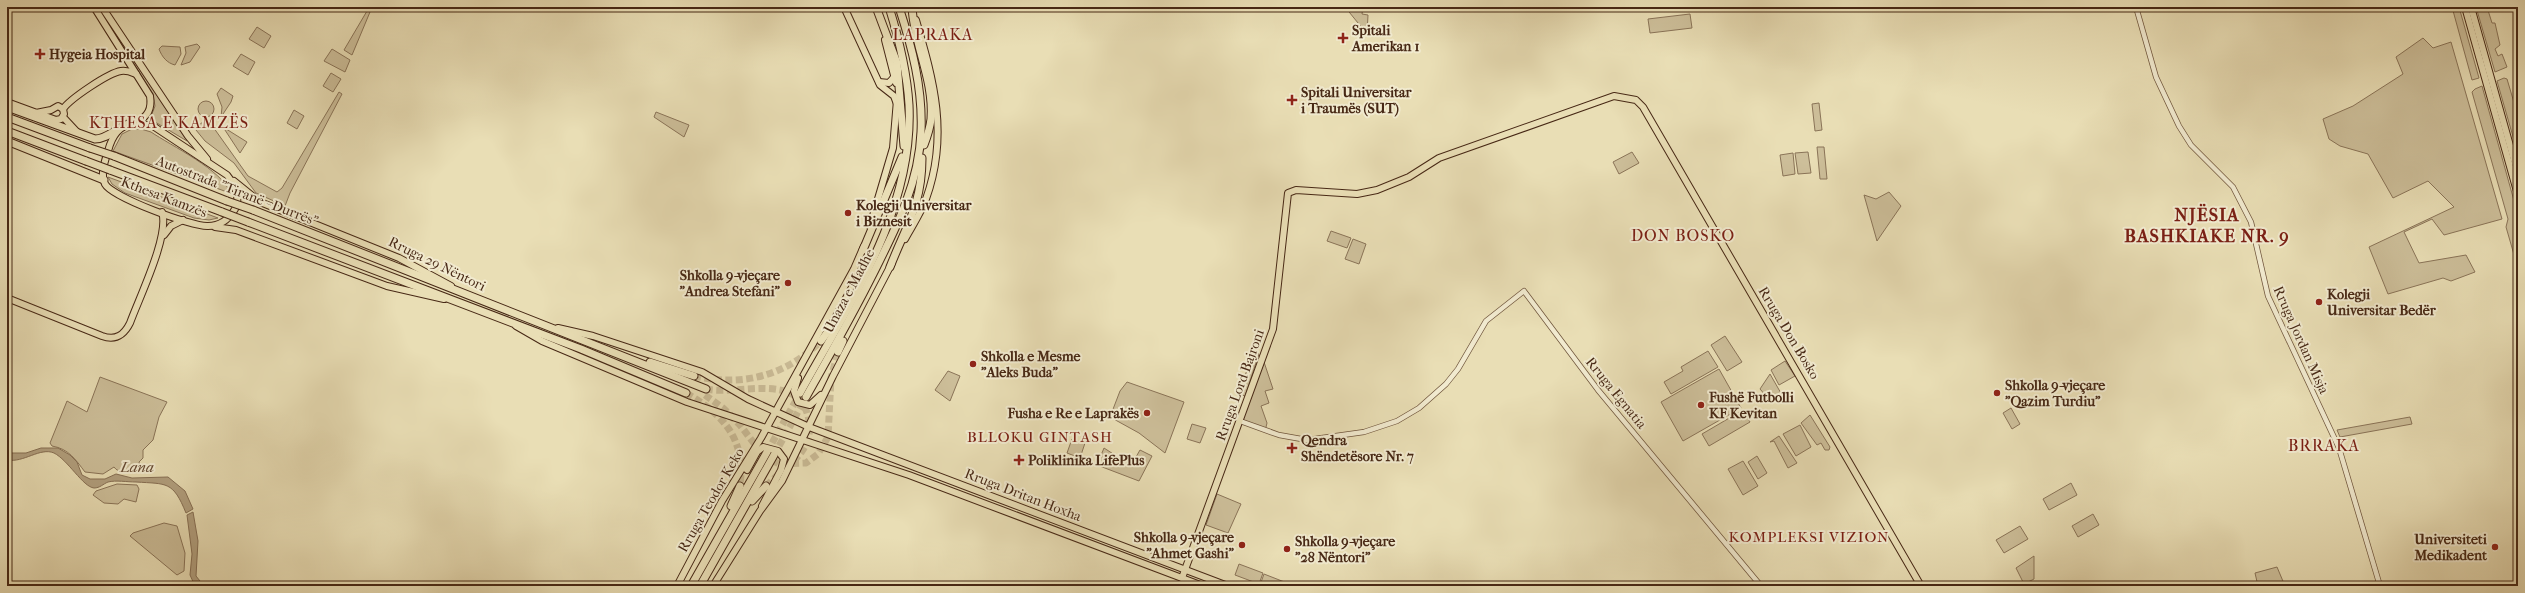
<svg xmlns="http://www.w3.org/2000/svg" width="2525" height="593" viewBox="0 0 2525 593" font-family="'IM FELL French Canon',serif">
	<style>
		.green { fill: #cdbf9a; stroke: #8a7458 }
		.water { fill: #b2a07f; stroke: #877055 }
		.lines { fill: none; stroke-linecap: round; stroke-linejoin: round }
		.highway-tunnel { stroke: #c9ba95; stroke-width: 7; stroke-dasharray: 7 3.5; stroke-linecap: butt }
		.minor-casing { stroke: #70563d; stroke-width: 6 }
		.major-casing { stroke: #472815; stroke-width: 8 }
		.highway-casing { stroke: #472815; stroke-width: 9 }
		.minor { stroke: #f1eacf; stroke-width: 4.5 }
		.major { stroke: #e9deb5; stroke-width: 6 }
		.highway { stroke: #e9deb5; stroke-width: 7 }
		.highway-bridge-casing { stroke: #472815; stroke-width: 9; stroke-linecap: butt }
		.highway-bridge { stroke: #e9deb5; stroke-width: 7 }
		.poi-dot { fill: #8f2418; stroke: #f1eacf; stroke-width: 1.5 }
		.labels { text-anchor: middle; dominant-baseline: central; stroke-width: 4; stroke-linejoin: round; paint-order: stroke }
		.poi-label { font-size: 14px; font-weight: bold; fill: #472815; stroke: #f1eacf; text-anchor: start }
		.street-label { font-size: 14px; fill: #472815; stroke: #f1eacf }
		.neighbourhood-label { font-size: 15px; letter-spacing: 1px; fill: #7a1f14; stroke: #f1eacf }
		.water-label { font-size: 15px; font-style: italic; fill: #674c35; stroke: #f1eacf }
		.quarter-label { font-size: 16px; letter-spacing: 1px; fill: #7a1f14; stroke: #f1eacf }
		.district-label { font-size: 18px; font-weight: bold; letter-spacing: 1px; fill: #7a1f14; stroke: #f1eacf }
	</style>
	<rect width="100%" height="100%" fill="#e9deb5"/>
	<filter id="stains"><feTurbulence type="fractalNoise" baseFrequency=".005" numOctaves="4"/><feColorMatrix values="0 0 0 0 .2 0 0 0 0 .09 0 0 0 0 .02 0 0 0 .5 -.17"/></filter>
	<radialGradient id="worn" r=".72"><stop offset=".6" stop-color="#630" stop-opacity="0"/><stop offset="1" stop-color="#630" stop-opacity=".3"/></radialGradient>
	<!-- green -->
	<g class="green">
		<path d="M 98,7 L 100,7 L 187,141 L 150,119 L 155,106 L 153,94 Z"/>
		<path d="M 1345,7 L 1363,7 L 1362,14 L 1368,15 L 1367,34 Z"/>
		<path d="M 2452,7 L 2459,7 L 2479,78 L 2472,80 Z"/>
		<path d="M 2476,7 L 2487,7 L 2492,23 L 2495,23 L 2500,45 L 2495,49 L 2498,56 L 2502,54 L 2507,67 L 2495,72 Z"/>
		<path d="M 367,11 L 370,12 L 352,55 L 344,50 Z"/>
		<path d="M 1690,14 L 1692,28 L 1650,33 L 1648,19 Z"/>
		<path d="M 257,27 L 271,36 L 264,48 L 249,39 Z"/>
		<path d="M 2423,38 L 2433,48 L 2451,42 L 2502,219 L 2444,235 L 2432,219 L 2404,232 L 2419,263 L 2466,255 L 2475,272 L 2451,281 L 2443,278 L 2388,294 L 2369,247 L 2454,207 L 2428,181 L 2393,198 L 2368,154 L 2340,146 L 2329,139 L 2323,119 L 2353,106 L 2403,74 L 2396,57 Z"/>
		<path d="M 197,44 L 200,47 L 190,62 L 181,65 L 186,53 L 185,47 Z"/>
		<path d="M 162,46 L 180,47 L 181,54 L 175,65 C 167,63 162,57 159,49 Z"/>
		<path d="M 332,49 L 350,60 L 345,72 L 324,61 Z"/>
		<path d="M 241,54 L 255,62 L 248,75 L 233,66 Z"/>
		<path d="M 331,73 L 341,79 L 333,92 L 323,86 Z"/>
		<path d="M 2504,78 L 2507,79 L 2518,116 L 2518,154 L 2497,81 Z"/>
		<path d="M 2482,86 L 2518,215 L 2517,265 L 2506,227 L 2508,219 L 2472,92 L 2475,89 Z"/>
		<path d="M 221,88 L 233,96 L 231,102 L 221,117 L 222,107 L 217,94 Z"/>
		<path d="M 339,92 L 342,94 L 290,193 L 285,206 L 256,193 L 234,163 L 205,141 L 196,130 L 201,123 L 211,124 L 248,176 L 277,192 L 282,188 Z"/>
		<circle cx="206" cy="109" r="8"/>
		<path d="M 1819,103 L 1822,130 L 1815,131 L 1812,104 Z"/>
		<path d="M 294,110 L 304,116 L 297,129 L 287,123 Z"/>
		<path d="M 656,112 L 689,125 L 684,137 L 654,117 Z"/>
		<path d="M 223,127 L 247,142 L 240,153 Z"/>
		<path d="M 132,129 L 141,129 L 151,132 C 170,145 224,171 230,193 L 113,151 L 122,134 Z"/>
		<path d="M 1817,147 L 1824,147 L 1827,179 L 1820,179 Z"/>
		<path d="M 1632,152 L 1639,163 L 1619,174 L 1613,162 Z"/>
		<path d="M 1808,152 L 1811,173 L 1798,174 L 1795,153 Z"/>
		<path d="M 1793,153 L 1795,174 L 1783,176 L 1780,155 Z"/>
		<path d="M 108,177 L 218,218 L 209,220 L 194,218 L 125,193 L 112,184 Z"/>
		<path d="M 1889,192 L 1901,206 L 1877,241 L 1864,195 L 1876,199 Z"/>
		<path d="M 1331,231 L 1351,238 L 1347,248 L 1327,241 Z"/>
		<path d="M 1353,239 L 1366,244 L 1359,264 L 1345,259 Z"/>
		<path d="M 1725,336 L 1742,362 L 1727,371 L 1711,345 Z"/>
		<path d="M 1708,351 L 1718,367 L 1671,394 L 1664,382 L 1683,371 L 1681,367 Z"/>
		<path d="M 1253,352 L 1259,354 L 1245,396 L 1239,394 Z"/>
		<path d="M 1263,359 L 1273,389 L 1265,391 L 1269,403 L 1261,406 L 1267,423 L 1265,431 L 1240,421 Z"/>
		<path d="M 1785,361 L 1795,376 L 1779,385 L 1771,370 Z"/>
		<path d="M 1719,369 L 1741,408 L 1683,441 L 1661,402 Z"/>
		<path d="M 948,371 L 960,376 L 950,401 L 935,390 Z"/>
		<path d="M 1770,374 L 1782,395 L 1781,396 L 1766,396 L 1760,389 Z"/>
		<path d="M 100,377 L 167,402 L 159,417 L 153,440 L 143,450 L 143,458 L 139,462 L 141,470 C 135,474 118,474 114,467 L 103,474 L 85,472 C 75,459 69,449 52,446 L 50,443 L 67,401 L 87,412 Z"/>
		<path d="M 1127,382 L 1184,402 L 1165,453 L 1139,433 L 1110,417 L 1120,391 Z"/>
		<path d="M 2011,408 L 2020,424 L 2012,429 L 2003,413 Z"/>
		<path d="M 1743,410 L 1750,422 L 1709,446 L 1702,434 Z"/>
		<path d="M 1810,415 L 1830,447 L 1829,450 L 1825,450 L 1821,443 L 1817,445 L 1801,423 Z"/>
		<path d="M 2410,417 L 2412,424 L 2340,437 L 2337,430 Z"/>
		<path d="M 1192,424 L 1206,428 L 1200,443 L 1187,439 Z"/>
		<path d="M 1800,425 L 1811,447 L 1796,456 L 1783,434 Z"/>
		<path d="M 1779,436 L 1797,463 L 1788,468 L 1774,441 L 1770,442 Z"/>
		<path d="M 1072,439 L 1085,443 L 1080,458 L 1067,453 Z"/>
		<path d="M 1104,448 L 1121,459 L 1136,465 L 1136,457 L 1140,450 L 1152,456 L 1139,481 L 1097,465 Z"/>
		<path d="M 1757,456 L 1767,473 L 1758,479 L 1748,462 Z"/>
		<path d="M 1743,461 L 1758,486 L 1743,495 L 1728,469 Z"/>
		<path d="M 2071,483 L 2077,495 L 2049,510 L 2043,499 Z"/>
		<path d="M 117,484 L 137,485 L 139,489 L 136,502 L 124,499 L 118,504 L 104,503 L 93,495 L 96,491 Z"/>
		<path d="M 1217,494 L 1241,504 L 1228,533 L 1206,525 Z"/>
		<path d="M 2093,514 L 2099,525 L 2078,537 L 2072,526 Z"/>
		<path d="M 164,523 L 177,526 L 185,553 L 184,571 L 177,575 L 130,536 L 133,533 Z"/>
		<path d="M 2020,526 L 2028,539 L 2004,553 L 1996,540 Z"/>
		<path d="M 2034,556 L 2034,579 L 2024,584 L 2016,568 Z"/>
		<path d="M 1239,564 L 1263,573 L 1259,584 L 1235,575 Z"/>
		<path d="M 2277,567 L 2285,586 L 2258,586 L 2255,573 Z"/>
		<path d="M 1264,574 L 1287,583 L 1286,586 L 1260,585 Z"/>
	</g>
	<!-- water -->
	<g class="water">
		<path d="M 41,448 L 58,448 L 70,455 L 77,462 L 82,475 L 90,479 L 105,479 L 116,474 L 132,478 L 168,477 L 185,491 L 193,509 L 186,513 C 173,481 167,484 136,482 C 127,482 116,480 108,482 C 103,484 100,488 94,488 C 83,487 68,460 54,453 C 40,447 24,463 7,460 L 7,453 L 26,453 Z"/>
		<path d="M 193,512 L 198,541 L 196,576 L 204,586 L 195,586 L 190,575 L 192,554 L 187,515 Z"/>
	</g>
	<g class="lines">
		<!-- highway-tunnel -->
		<g class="highway-tunnel">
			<path d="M 694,376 C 743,387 785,376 821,341"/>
			<path d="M 706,389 C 739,396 801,370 809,421 C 812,441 802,454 788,466"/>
			<path d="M 686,393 C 724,415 746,439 740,486"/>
			<path d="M 705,395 L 723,408 L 740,425 L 763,455 L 779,464 L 806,463 L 818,454 L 828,437 L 831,378 L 838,352"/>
			<path d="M 767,452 L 799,395"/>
			<path d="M 774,455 L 804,401"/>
			<path d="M 766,486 L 779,474"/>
		</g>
		<!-- minor casing -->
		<g class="minor-casing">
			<g id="minor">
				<path d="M 2136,7 L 2156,77 L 2179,126 L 2191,145 L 2233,187 L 2251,222 L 2268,296 L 2339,448 L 2380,586"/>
				<path d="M 1240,421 L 1279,435 L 1307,440 L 1364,432 L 1397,421 L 1419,408 L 1446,384 L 1458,369 L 1486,321 L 1524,291 L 1598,390 L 1761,586"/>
			</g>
		</g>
		<!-- major casing -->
		<g class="major-casing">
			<g id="major">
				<path d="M 94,7 L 150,96 C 152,109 148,116 137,122"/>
				<path d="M 102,7 L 188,136 L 207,159"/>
				<path d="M 844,7 L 880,85 L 894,96 L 897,104"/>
				<path d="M 2465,7 L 2518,195"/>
				<path d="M 2471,7 L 2518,174"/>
				<path d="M 885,40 L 896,83"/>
				<path d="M 879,82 L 889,83 L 895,76"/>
				<path d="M 7,102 L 56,120 L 61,119 L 64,114 L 63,109 L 58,106 L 51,110 L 36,113"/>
				<path d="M 63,109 C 70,99 108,73 121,71 C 127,70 131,72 136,74"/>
				<path d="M 63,117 L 77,132"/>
				<path d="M 135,123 L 153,126 L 227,175 C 235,185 241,197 235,209 C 229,219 220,226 208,226 C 192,227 112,197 105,184 C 100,173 105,161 108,151 C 112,136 119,125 135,123 Z"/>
				<path d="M 234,181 L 260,202 L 399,258 L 451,286"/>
				<path d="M 870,226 L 893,148 L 897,100"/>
				<path d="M 215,227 L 236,230 L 387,286 L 444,299"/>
				<path d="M 164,235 L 171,226 L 183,220"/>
				<path d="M 905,239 C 912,226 921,213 926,199 C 949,135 934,82 916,20"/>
				<path d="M 7,298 L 102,336 C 116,341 124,335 130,323 C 139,298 170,235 162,212"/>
				<path d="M 516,326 L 542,341 L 687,402 L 909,475 L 1203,586"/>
				<path d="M 558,328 L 593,336 L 702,372 L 748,399 L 809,427 L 1228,586"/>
				<path d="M 798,378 L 794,391 L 798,402 L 810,405 L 821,395"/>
				<path d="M 747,470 L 757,452 L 763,447 L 778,451 L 784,459 L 781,470 L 762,506"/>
				<path d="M 1182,578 L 1273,329 L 1288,193 L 1296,190 L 1357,194 L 1377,190 L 1409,177 L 1439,158 L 1614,96 L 1636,100 L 1643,107 L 1921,586"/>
				<path d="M 677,586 L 722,501 L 761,438 L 854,269 L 864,246"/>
				<path d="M 713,586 L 760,511 L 782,481 L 833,376 L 892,263"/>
			</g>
		</g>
		<!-- highway casing -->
		<g class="highway-casing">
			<g id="highway">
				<path d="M 876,7 L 897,63 L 904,146"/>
				<path d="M 912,7 C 914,45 934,80 931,119 C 930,128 927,137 924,145"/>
				<path d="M 7,107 L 95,139 C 107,139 116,128 128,124"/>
				<path d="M 7,117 L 90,148"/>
				<path d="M 7,131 L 86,161"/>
				<path d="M 7,141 L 104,180"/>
				<path d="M 114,156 L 227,201"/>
				<path d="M 110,170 L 222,212"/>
				<path d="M 253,210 L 706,389"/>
				<path d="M 248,222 L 581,349 L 686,393"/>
				<path d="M 863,250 L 902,157"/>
				<path d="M 890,267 C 906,226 922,205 922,158"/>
				<path d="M 821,341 L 831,327"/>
				<path d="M 838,352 L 843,341"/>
				<path d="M 650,362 L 694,376"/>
				<path d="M 800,393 C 849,304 914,211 909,105 C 907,71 899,39 889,7"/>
				<path d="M 806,397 C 829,356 852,316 873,274 C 896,228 919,184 921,132 C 923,89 912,47 899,7"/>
				<path d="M 752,501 L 766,486"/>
				<path d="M 731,506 L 740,486"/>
				<path d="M 691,586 L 767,452"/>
				<path d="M 700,586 L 774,455"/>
			</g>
		</g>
		<!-- minor -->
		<use href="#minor" class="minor"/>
		<!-- major -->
		<use href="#major" class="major"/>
		<!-- highway -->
		<use href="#highway" class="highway"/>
		<!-- highway-bridge casing -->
		<g class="highway-bridge-casing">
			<g id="highway-bridge">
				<path d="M 90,148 L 114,156"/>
				<path d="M 86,161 L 110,170"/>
				<path d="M 227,201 L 253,210"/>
				<path d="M 222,212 L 248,222"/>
			</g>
		</g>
		<!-- highway-bridge -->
		<use href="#highway-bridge" class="highway-bridge"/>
	</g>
	<!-- markers -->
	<g class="poi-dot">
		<path d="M1341 32h4v4h4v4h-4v4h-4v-4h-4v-4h4z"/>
		<path d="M38 48h4v4h4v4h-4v4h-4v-4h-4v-4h4z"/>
		<path d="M1290 94h4v4h4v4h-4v4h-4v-4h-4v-4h4z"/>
		<circle cx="848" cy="213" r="4"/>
		<circle cx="788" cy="283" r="4"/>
		<circle cx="2319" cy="302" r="4"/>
		<circle cx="973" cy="364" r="4"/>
		<circle cx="1997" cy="393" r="4"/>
		<circle cx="1701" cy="405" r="4"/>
		<circle cx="1147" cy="413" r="4"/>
		<path d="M1290 442h4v4h4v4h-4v4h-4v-4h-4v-4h4z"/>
		<path d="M1017 454h4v4h4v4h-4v4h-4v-4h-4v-4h4z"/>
		<circle cx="1242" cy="545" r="4"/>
		<circle cx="2495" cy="547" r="4"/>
		<circle cx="1287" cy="549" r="4"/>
	</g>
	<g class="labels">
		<!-- poi labels -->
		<g class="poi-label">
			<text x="1352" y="30">Spitali<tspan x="1352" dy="16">Amerikan 1</tspan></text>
			<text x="49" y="54">Hygeia Hospital</text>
			<text x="1301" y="92">Spitali Universitar<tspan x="1301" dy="16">i Traumës (SUT)</tspan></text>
			<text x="856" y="205">Kolegji Universitar<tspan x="856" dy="16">i Biznesit</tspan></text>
			<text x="780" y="275" text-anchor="end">Shkolla 9-vjeçare<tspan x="780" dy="16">"Andrea Stefani"</tspan></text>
			<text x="2327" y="294">Kolegji<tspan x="2327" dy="16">Universitar Bedër</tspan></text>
			<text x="981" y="356">Shkolla e Mesme<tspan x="981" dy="16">"Aleks Buda"</tspan></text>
			<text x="2005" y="385">Shkolla 9-vjeçare<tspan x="2005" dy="16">"Qazim Turdiu"</tspan></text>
			<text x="1709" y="397">Fushë Futbolli<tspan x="1709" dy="16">KF Kevitan</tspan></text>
			<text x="1139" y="413" text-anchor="end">Fusha e Re e Laprakës</text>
			<text x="1301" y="440">Qendra<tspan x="1301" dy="16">Shëndetësore Nr. 7</tspan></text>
			<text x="1028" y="460">Poliklinika LifePlus</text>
			<text x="1234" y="537" text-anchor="end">Shkolla 9-vjeçare<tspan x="1234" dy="16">"Ahmet Gashi"</tspan></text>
			<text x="2487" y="539" text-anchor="end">Universiteti<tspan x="2487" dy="16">Medikadent</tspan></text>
			<text x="1295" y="541">Shkolla 9-vjeçare<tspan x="1295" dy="16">"28 Nëntori"</tspan></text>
		</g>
		<!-- street labels -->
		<g class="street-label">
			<text transform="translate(237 191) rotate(21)">Autostrada "Tiranë - Durrës"</text>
			<text transform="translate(164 197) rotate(21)">Kthesa Kamzës</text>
			<text transform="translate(437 264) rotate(26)">Rruga 29 Nëntori</text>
			<text transform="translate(849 291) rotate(-62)">Unaza e Madhe</text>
			<text transform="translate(1789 333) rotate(59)">Rruga Don Bosko</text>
			<text transform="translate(2301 340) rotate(66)">Rruga Jordan Misja</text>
			<text transform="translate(1240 385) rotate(-70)">Rruga Lord Bajroni</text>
			<text transform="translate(1616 393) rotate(51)">Rruga Egnatia</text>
			<text transform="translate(1023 495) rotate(21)">Rruga Dritan Hoxha</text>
			<text transform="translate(711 500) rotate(-60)">Rruga Teodor Keko</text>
		</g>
		<!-- neighbourhood labels -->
		<g class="neighbourhood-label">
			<text x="1040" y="437">BLLOKU GINTASH</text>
			<text x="1809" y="537">KOMPLEKSI VIZION</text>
		</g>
		<!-- water labels -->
		<g class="water-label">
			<text x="137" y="467">Lana</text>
		</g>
		<!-- quarter labels -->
		<g class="quarter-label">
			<text x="933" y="34">LAPRAKA</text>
			<text x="169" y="122">KTHESA E KAMZËS</text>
			<text x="1683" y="235">DON BOSKO</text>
			<text x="2324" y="445">BRRAKA</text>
		</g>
		<!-- district labels -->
		<g class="district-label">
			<text x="2207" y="215">NJËSIA<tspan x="2207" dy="21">BASHKIAKE NR. 9</tspan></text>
		</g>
	</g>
	<!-- margin -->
	<rect width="2525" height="593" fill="none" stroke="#e9deb5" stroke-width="24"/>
	<rect x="8" y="8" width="2509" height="577" fill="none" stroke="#472815" stroke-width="2"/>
	<rect x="12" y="12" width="2501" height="569" fill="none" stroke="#472815"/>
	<rect width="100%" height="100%" filter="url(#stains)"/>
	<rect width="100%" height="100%" fill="url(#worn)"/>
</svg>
